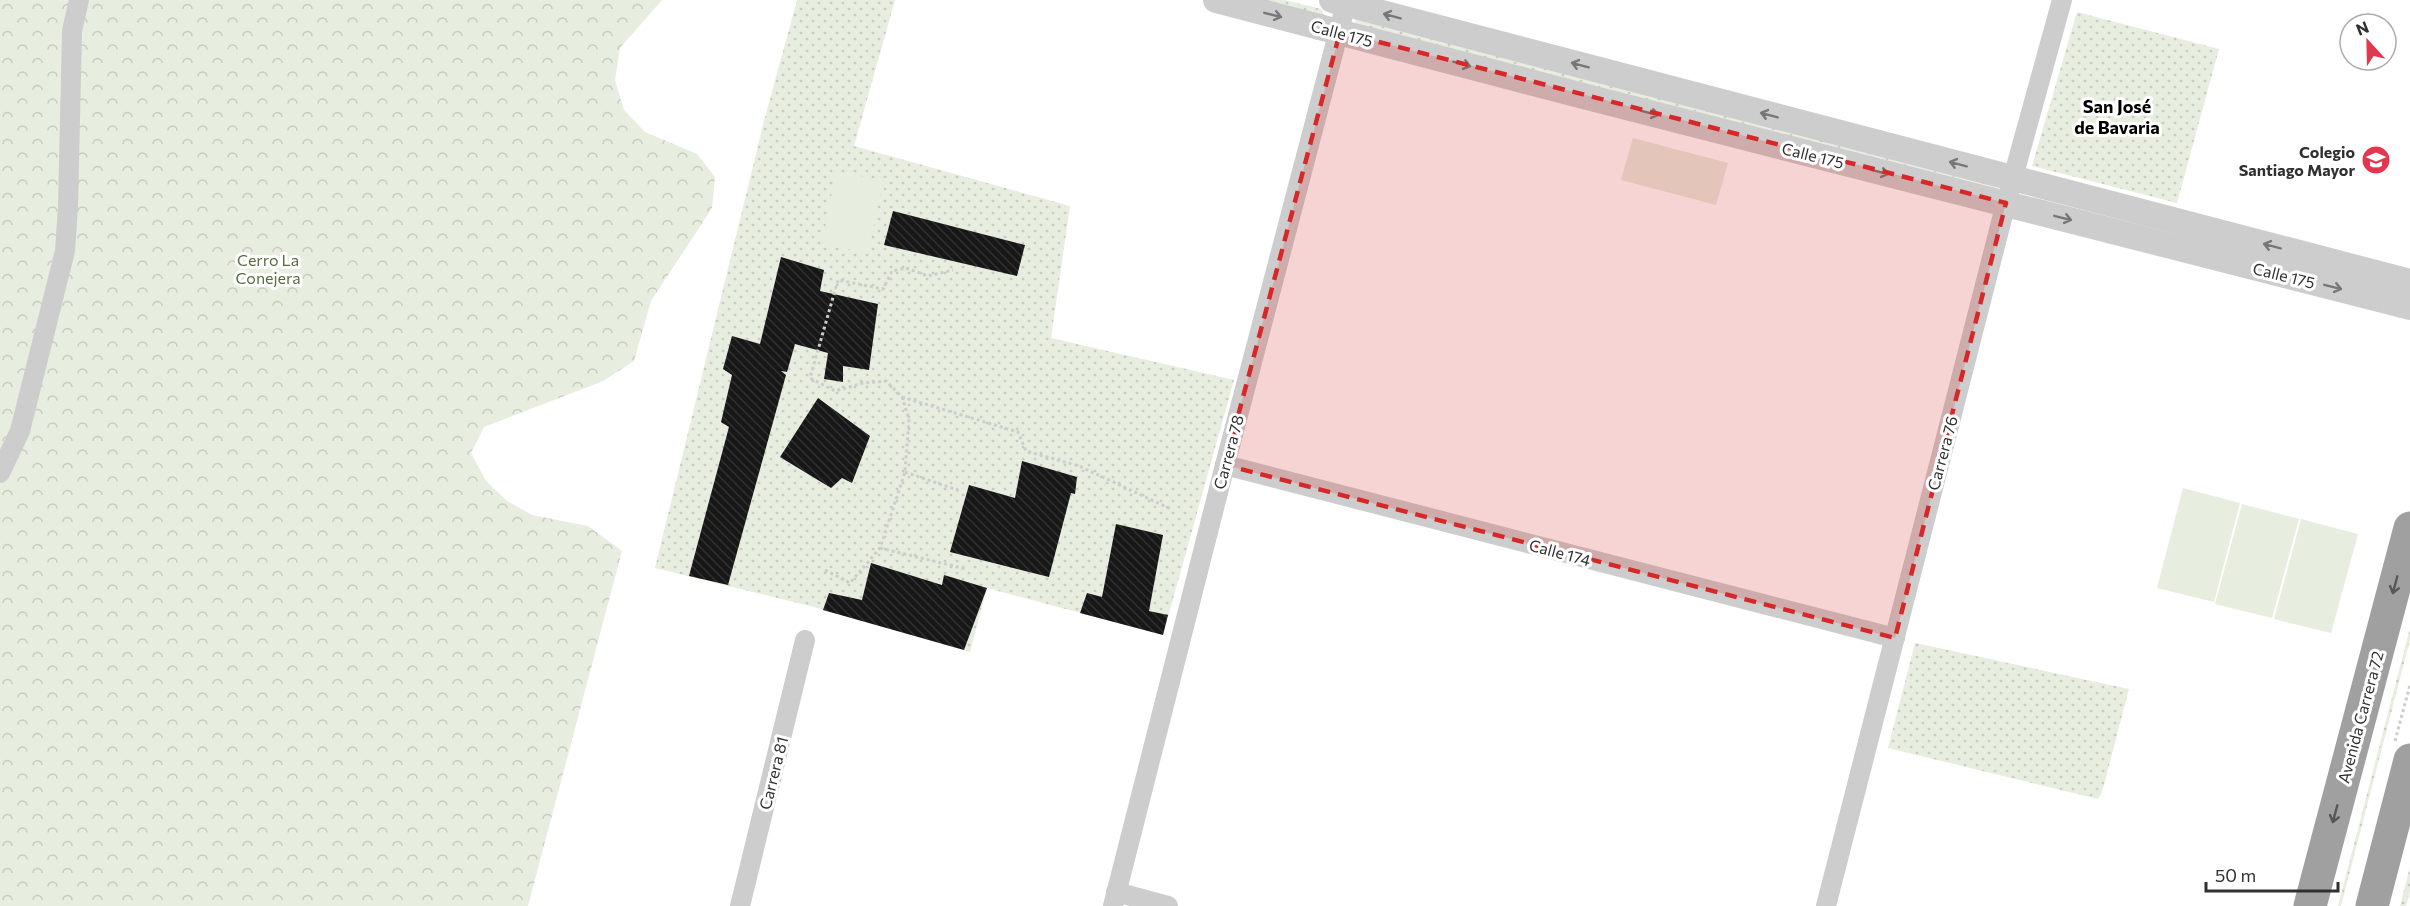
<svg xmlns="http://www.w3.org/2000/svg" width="2410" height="906" viewBox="0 0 2410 906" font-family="Commissioner,sans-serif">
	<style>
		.grass { fill: url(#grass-dots) }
		.forest { fill: url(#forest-crowns) }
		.pitch { fill: #e7eddf }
		.building { fill: url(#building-back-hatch) }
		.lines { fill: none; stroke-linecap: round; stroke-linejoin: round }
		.path { stroke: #cdcdcd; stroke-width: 3; stroke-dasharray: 3 3; stroke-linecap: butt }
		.minor { stroke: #cdcdcd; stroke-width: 20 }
		.tertiary { stroke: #cdcdcd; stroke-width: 26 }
		.trunk { stroke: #a0a0a0; stroke-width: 33 }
		.oneway { stroke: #777 }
		.oneway2 { stroke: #575757 }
		.marked { fill: #d62828; fill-opacity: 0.2; stroke: #d62828; stroke-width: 4.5; stroke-dasharray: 12 8; stroke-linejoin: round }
		.labels { text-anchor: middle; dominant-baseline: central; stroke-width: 6; stroke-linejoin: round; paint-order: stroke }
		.street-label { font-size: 16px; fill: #303030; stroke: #fff }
		.poi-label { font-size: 16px; font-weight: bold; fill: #303030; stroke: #fff; text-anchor: end }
		.park-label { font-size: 16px; fill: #576c3e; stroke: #fff }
		.neighbourhood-label { font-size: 18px; font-weight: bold; fill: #000; stroke: #fff }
	</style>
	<defs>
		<pattern id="grass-dots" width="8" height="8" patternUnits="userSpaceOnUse" patternTransform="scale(1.5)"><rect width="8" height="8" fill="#e7eddf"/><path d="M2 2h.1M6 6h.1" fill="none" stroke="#c6ccc0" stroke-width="1.8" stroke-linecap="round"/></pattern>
		<pattern id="forest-crowns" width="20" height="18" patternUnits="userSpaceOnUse" patternTransform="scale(1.5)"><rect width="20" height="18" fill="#e7eddf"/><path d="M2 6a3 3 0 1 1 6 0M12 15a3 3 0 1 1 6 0" fill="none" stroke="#c6ccc0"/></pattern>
		<pattern id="building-back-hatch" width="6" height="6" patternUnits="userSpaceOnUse" patternTransform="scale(1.5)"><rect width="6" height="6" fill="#171717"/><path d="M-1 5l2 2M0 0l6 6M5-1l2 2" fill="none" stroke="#303030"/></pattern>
	</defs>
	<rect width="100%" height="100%" fill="#fff"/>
	<!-- grass -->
	<g class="grass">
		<path d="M 797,0 L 895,0 L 854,146 L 1070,206 L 1051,338 L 1234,380 L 1163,635 L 987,588 L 970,652 L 810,606 L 655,568 L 764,121 Z"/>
		<path d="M 1249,0 L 1285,0 L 1321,9 L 1324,15 L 1322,17 Z"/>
		<path d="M 2077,12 L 2219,49 L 2177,203 L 2032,166 Z"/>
		<path d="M 1356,18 L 1997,184 L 1997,188 L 1355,25 Z"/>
		<path d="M 2410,628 L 2410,640 L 2341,906 L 2338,906 Z"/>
		<path d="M 1915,643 L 2129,689 L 2102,792 L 2098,799 L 1888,748 Z"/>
		<path d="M 2410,867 L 2410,891 L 2406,906 L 2400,906 Z"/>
	</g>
	<!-- forest -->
	<path class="forest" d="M 0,0 L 662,0 L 620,48 L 615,80 L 624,110 L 645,132 L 697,154 L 715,177 L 712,208 L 651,301 L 634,361 L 603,381 L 484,427 L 471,453 L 486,481 L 507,501 L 532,515 L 588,526 L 622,551 L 528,906 L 0,906 Z"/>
	<!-- pitch -->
	<g class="pitch">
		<path d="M 1633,138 L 1728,163 L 1716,205 L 1621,180 Z"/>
		<path d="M 836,172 L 883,180 L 868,254 L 822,243 Z"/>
		<path d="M 2183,488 L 2240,503 L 2214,602 L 2157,588 Z"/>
		<path d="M 2242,504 L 2299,519 L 2272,618 L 2215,604 Z"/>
		<path d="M 2301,519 L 2358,534 L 2331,633 L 2274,619 Z"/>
	</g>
	<!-- building -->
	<g class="building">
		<path d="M 893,211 L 1025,245 L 1017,276 L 884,245 Z"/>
		<path d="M 781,257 L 824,270 L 820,291 L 878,304 L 869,370 L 843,366 L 843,382 L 824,379 L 828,353 L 795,344 L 787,372 L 781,371 L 786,375 L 728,585 L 689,576 L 729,427 L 721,422 L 732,375 L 723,369 L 732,336 L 760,344 Z"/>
		<path d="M 818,398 L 870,436 L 852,483 L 842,478 L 831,488 L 780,457 Z"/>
		<path d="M 1022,461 L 1077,477 L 1075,494 L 1071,493 L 1049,577 L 950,552 L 969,485 L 1015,498 Z"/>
		<path d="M 1116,524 L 1163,535 L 1149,611 L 1168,615 L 1163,635 L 1080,613 L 1087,593 L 1102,597 Z"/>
		<path d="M 871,563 L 942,585 L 944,575 L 987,588 L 964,650 L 823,610 L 829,593 L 862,600 Z"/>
	</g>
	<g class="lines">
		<!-- path -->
		<g class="path">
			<path d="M 902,397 L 1018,432 L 1026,451 L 1079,466 L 1171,509"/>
			<path d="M 905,472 L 960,491"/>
			<path d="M 880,548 L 966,569"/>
			<path d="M 825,570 L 850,583 L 880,548 L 905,472 L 909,419 L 902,397 L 886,381 L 863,383 L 835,391 L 810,378 L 838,280 L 883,289 L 892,271 L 906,268 L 928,276 L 953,270"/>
			<path d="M 2395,741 L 2410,685"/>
		</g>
		<!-- minor -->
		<g class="minor">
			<path d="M 1225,465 L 1895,638"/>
			<path d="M 0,473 L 20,431 L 65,251 L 68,207 L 72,31 L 79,0"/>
			<path d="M 1116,892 L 1168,906"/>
			<path d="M 740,906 L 805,640"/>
			<path d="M 1113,906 L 1225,465 L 1347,0"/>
			<path d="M 1826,906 L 2006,203 L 2062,0"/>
		</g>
		<!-- tertiary -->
		<g class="tertiary">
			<path d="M 1216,0 L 1591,98 L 2410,307"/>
			<path d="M 1332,0 L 2410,282"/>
		</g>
		<!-- trunk -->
		<g class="trunk">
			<path d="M 2310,906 L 2410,528"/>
			<path d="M 2372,906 L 2410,760"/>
		</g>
	</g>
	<!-- one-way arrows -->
	<defs><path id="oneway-shaft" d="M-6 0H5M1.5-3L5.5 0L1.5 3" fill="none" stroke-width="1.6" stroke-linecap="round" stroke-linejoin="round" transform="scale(1.5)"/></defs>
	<g class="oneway">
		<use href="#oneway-shaft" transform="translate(1273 15) rotate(14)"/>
		<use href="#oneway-shaft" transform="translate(1392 16) rotate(-165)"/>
		<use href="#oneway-shaft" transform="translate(1462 64) rotate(15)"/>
		<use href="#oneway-shaft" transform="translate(1580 65) rotate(-165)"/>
		<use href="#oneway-shaft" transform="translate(1650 113) rotate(14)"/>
		<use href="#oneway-shaft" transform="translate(1769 115) rotate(-165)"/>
		<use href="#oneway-shaft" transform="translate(1958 164) rotate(-165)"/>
		<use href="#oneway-shaft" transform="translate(1880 172) rotate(14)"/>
		<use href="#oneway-shaft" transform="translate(2063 218) rotate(14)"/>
		<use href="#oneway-shaft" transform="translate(2272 246) rotate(-165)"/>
		<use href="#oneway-shaft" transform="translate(2333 287) rotate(14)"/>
	</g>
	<g class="oneway2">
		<use href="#oneway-shaft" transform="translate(2395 585) rotate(105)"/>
		<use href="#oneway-shaft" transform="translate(2335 814) rotate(105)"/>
	</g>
	<!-- marked area -->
	<path class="marked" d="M 1340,32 L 2006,203 L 1895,638 L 1225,465 Z"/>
	<!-- icons -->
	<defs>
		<g id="school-disc" transform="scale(1.5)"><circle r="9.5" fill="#e33750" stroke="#fff"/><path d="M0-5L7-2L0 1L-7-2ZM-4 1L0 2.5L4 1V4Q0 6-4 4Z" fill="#fff"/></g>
	</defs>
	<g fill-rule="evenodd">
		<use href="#school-disc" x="2376" y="160"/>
	</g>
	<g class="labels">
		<!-- street labels -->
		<g class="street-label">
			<text transform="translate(1342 33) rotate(15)">Calle 175</text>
			<text transform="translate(1813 155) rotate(14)">Calle 175</text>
			<text transform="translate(2284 275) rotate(14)">Calle 175</text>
			<text transform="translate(1228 452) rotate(-75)">Carrera 78</text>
			<text transform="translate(1942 453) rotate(-75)">Carrera 76</text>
			<text transform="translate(1560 552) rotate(15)">Calle 174</text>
			<text transform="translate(2360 717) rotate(-75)">Avenida Carrera 72</text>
			<text transform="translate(773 773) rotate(-76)">Carrera 81</text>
		</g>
		<!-- poi labels -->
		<g class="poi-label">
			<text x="2355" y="151">Colegio<tspan x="2355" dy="18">Santiago Mayor</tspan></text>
		</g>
		<!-- park labels -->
		<g class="park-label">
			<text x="268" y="259">Cerro La<tspan x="268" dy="18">Conejera</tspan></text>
		</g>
		<!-- neighbourhood labels -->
		<g class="neighbourhood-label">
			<text x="2117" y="106">San José<tspan x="2117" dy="21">de Bavaria</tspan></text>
		</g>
	</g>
	<!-- north arrow -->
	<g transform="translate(2368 42) rotate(338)"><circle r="28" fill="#ffffff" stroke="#acacac" stroke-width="1.5"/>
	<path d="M0-4.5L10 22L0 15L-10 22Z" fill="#e33750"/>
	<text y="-9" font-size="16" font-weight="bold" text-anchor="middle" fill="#303030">N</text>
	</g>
	<!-- scale -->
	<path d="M2206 882v9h132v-9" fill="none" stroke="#303030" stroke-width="3"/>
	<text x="2215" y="882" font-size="18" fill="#303030" stroke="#ffffff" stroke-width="4.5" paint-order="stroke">50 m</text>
</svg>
